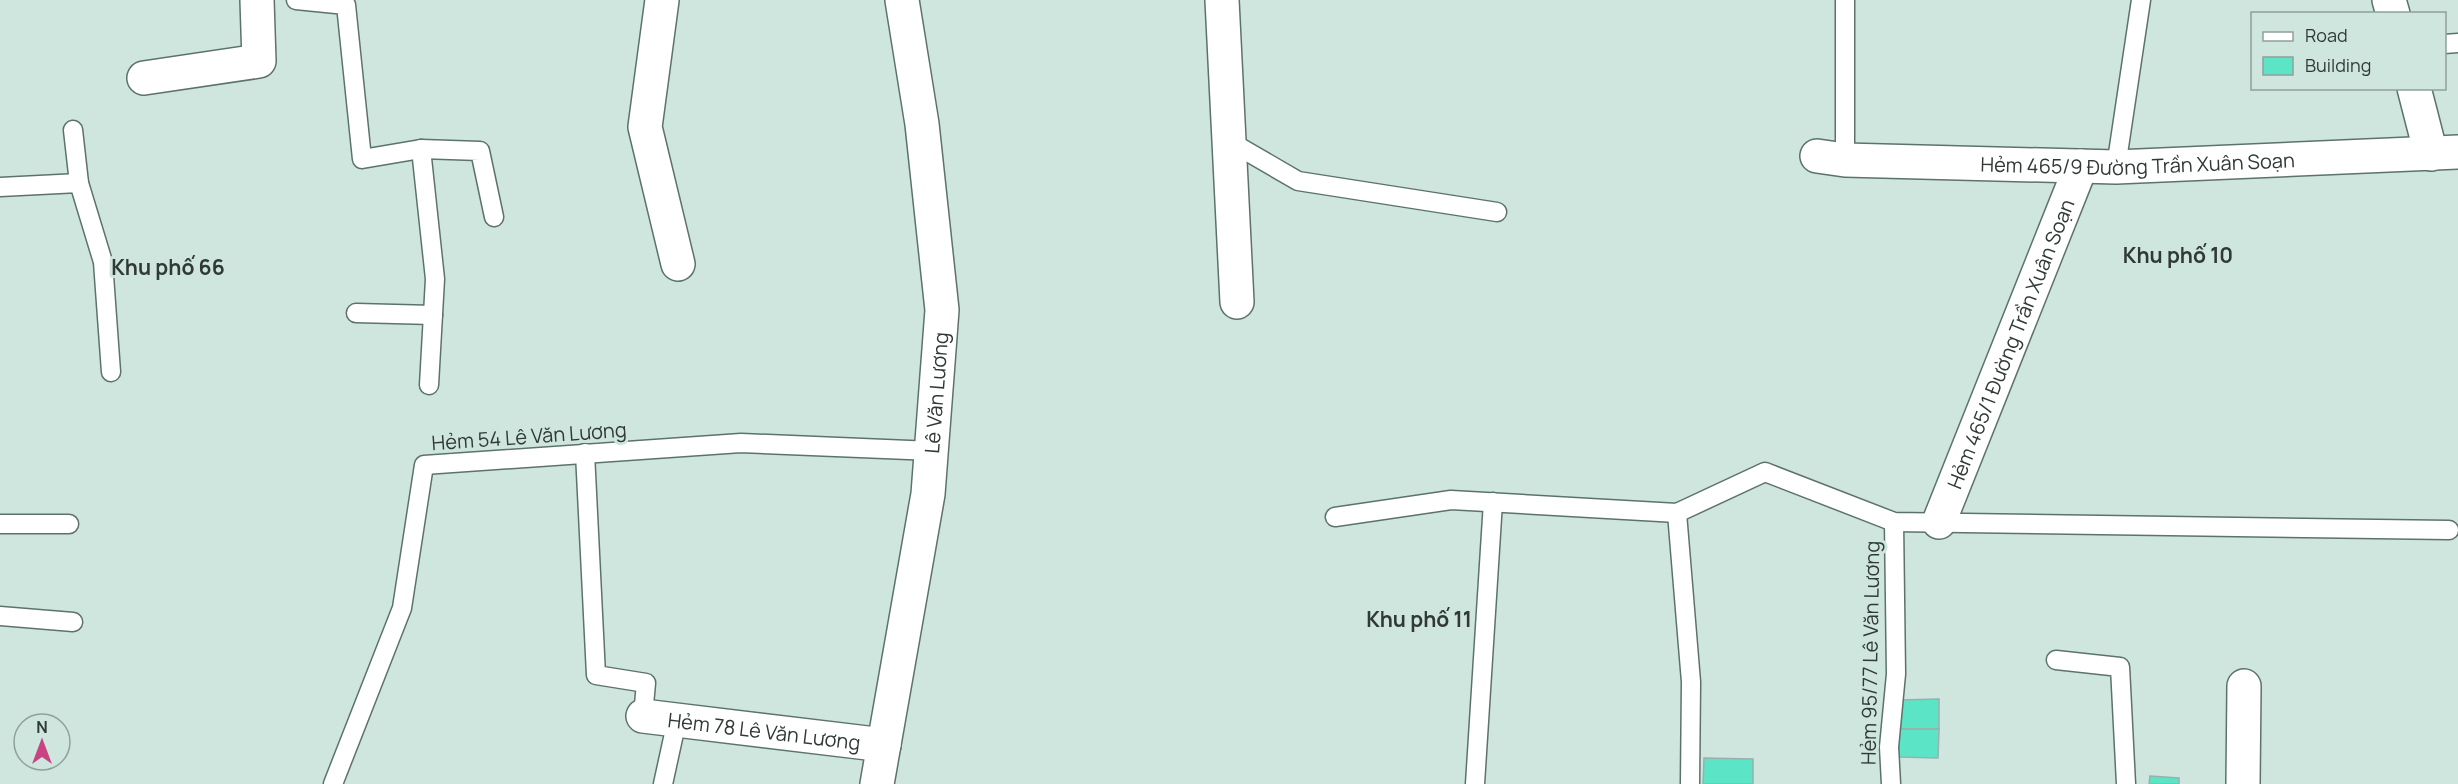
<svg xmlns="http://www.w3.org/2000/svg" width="2458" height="784" viewBox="0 0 2458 784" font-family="Manrope,sans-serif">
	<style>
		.building { fill: #5be5c6; stroke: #9ab0aa; stroke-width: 1.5 }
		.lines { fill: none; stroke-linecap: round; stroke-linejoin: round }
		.lane-casing { stroke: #5d726c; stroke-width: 21 }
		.street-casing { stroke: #5d726c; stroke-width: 36 }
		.secondary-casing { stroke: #5d726c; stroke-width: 36 }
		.lane { stroke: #fff; stroke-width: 18 }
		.street { stroke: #fff; stroke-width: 33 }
		.secondary { stroke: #fff; stroke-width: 33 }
		.labels { text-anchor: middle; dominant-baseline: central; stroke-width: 6; stroke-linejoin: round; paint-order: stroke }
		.street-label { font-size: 20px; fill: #303937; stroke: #cee6de }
		.neighbourhood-label { font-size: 21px; font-weight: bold; fill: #303937; stroke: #cee6de }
	</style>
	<rect width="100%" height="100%" fill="#cee6de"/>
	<!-- building -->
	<g class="building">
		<path d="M 1939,699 L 1939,729 L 1899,729 L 1899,700 Z"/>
		<path d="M 1899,729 L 1939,729 L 1938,758 L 1899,757 Z"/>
		<path d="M 1704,758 L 1753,759 L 1753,784 L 1703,784 Z"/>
		<path d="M 2150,776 L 2179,778 L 2179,784 L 2149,784 Z"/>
	</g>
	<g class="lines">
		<!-- lane casing -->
		<g class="lane-casing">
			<g id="lane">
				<path d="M 296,0 L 346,5 L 362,159 L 421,149 L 480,151 L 494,217"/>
				<path d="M 1845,0 L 1845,160"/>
				<path d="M 2444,44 L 2458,43"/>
				<path d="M 73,130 L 79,183 L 103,262 L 111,372"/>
				<path d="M 1229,141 L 1298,181 L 1497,212"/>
				<path d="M 421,149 L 435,279 L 429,385"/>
				<path d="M 2116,167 L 2141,0"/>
				<path d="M 0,187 L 79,183"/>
				<path d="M 356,313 L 433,315"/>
				<path d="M 585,453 L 596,675 L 646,683 L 643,716"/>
				<path d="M 1677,513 L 1691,682 L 1690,784"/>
				<path d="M 1335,517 L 1451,500 L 1677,513 L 1765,472 L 1894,522 L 2449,530"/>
				<path d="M 0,524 L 69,524"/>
				<path d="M 0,616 L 73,622"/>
				<path d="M 2056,660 L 2120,667 L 2126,784"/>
				<path d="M 333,784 L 402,608 L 424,465 L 741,443 L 933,451"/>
				<path d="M 663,784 L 677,720"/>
				<path d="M 1475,784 L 1493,502"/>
				<path d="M 1891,784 L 1889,747 L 1896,674 L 1894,522"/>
			</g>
		</g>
		<!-- street casing -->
		<g class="street-casing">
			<g id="street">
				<path d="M 662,0 L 645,127 L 678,264"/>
				<path d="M 1222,0 L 1237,302"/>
				<path d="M 2389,0 L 2393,14"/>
				<path d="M 144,78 L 259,61 L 257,0"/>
				<path d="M 2414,88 L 2431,154"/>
				<path id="s1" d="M 1817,156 L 1845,160 L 2116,167 L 2458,152"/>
				<path id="s2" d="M 1939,522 L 2081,166"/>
				<path id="s3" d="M 643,716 L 884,745"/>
				<path d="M 2243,784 L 2244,686"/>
			</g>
		</g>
		<!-- secondary casing -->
		<g class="secondary-casing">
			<g id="secondary">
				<path id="s4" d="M 877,784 L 928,494 L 942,310 L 922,124 L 902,0"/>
			</g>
		</g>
		<!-- lane -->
		<use href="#lane" class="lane"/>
		<!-- street -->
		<use href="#street" class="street"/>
		<!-- secondary -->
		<use href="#secondary" class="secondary"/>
	</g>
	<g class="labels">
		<!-- street labels -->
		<g class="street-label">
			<text stroke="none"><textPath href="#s1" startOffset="321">Hẻm 465/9 Đường Trần Xuân Soạn</textPath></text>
			<text stroke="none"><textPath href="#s2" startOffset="192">Hẻm 465/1 Đường Trần Xuân Soạn</textPath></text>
			<text stroke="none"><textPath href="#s4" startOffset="396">Lê Văn Lương</textPath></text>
			<text transform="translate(529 436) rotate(-4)">Hẻm 54 Lê Văn Lương</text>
			<text transform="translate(1870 653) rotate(-89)">Hẻm 95/77 Lê Văn Lương</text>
			<text stroke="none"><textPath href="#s3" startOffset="122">Hẻm 78 Lê Văn Lương</textPath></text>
		</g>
		<!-- neighbourhood labels -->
		<g class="neighbourhood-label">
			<text x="2178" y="255">Khu phố 10</text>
			<text x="168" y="267">Khu phố 66</text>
			<text x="1419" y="619">Khu phố 11</text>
		</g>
	</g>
	<!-- legend -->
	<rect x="2251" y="12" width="195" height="78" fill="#cee6de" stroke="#8fa19b" stroke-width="1.5"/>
	<rect x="2263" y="32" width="30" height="9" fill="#ffffff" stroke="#8fa19b" stroke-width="1.5"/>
	<text x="2305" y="42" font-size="18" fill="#303937">Road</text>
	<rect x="2263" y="57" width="30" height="18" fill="#5be5c6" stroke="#8fa19b" stroke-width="1.5"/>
	<text x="2305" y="72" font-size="18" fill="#303937">Building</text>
	<!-- north arrow -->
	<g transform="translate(42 742)"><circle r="28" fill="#cee6de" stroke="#8fa19b" stroke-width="1.5"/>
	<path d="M0-4.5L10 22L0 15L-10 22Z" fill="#c94281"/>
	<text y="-9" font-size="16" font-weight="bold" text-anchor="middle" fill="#303937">N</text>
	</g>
</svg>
